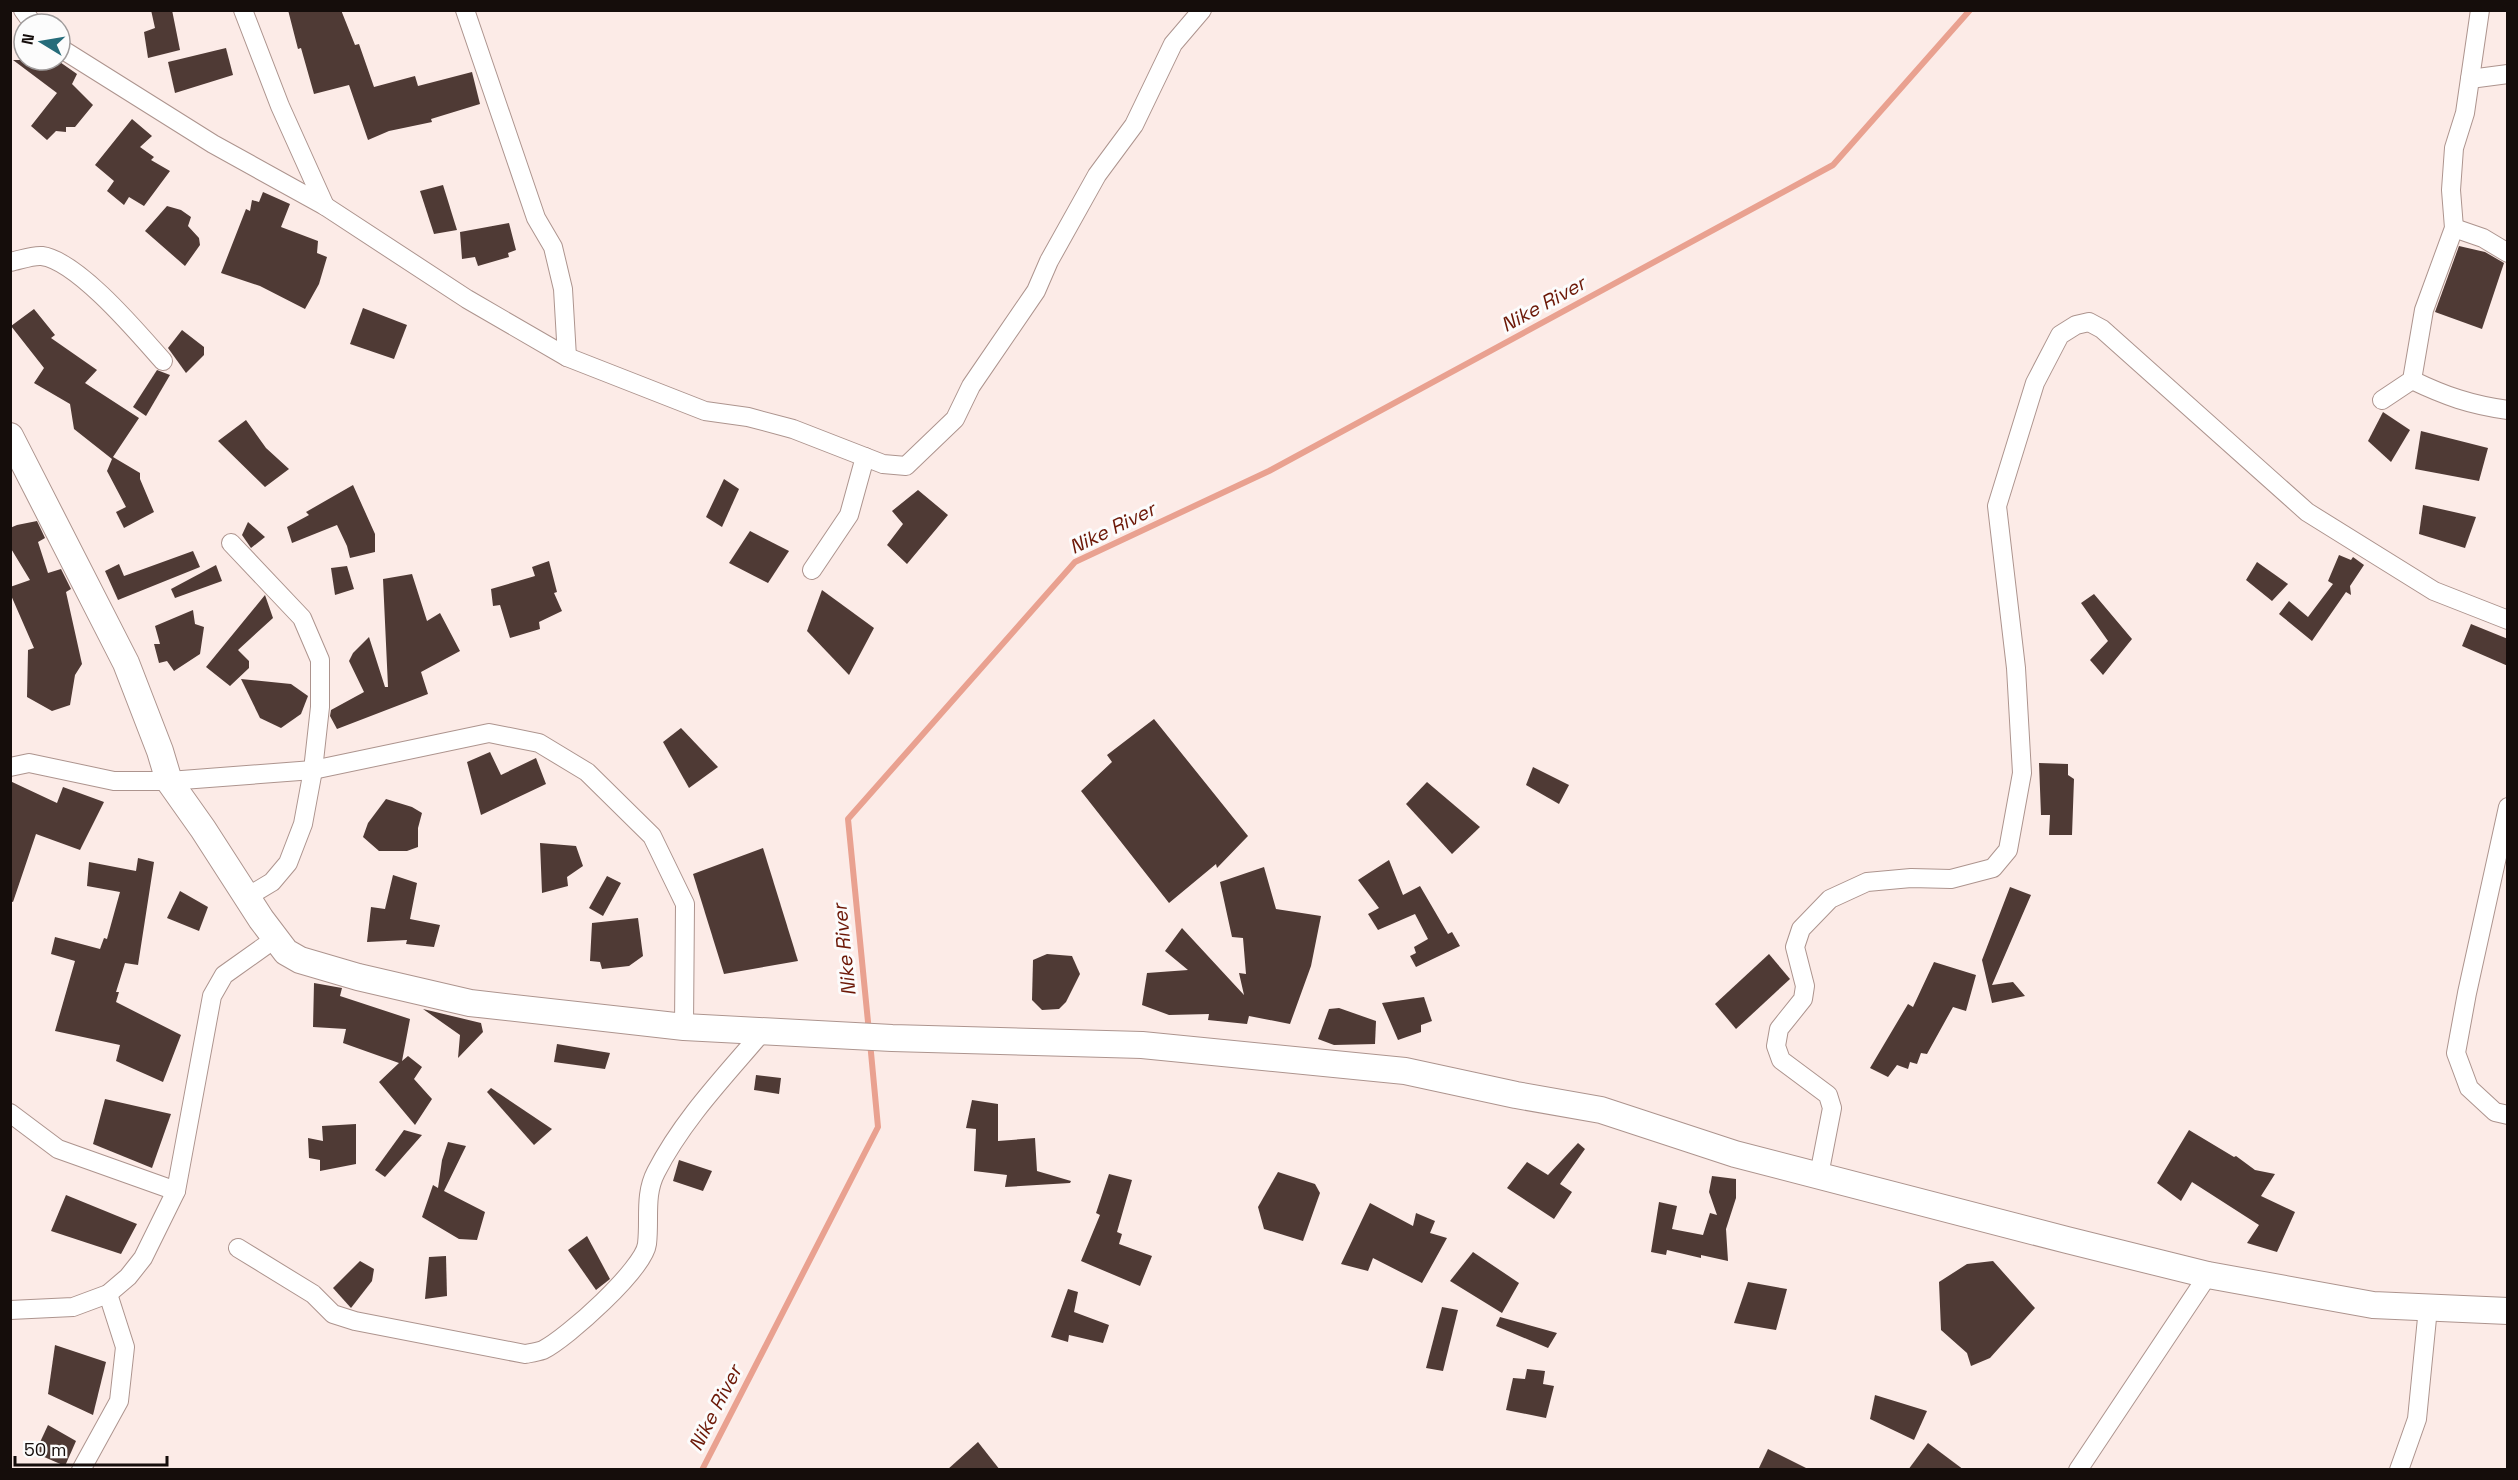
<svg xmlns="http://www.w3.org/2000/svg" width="2518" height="1480" viewBox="0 0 2518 1480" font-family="'Space Grotesk',sans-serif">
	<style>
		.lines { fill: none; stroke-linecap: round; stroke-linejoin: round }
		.stream { stroke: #e9a190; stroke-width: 6 }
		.building { fill: #4f3a35 }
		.street-casing { stroke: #ad948e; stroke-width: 20 }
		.secondary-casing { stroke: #ad948e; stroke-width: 28 }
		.street { stroke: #fff; stroke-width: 18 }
		.secondary { stroke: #fff; stroke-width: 26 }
		.labels { text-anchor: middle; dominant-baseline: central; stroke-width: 6; stroke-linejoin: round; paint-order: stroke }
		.water-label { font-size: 20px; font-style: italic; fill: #6c1807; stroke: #fcfcfc }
	</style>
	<rect width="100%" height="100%" fill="#fcebe7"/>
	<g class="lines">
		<!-- stream -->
		<g class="stream">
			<path d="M 869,1032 L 848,819 L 1075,562 L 1269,471 L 1833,165 L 1970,10"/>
			<path d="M 702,1470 L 878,1127 L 870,1042"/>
		</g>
	</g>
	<!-- building -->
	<g class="building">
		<path d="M 151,10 L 172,10 L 180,50 L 148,58 L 144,32 L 155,28 Z"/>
		<path d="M 288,10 L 341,10 L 355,45 L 359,44 L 374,87 L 415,76 L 418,86 L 472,72 L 480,104 L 431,119 L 432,122 L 389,131 L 368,140 L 349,85 L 314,94 L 301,48 L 298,49 Z"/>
		<path d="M 226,48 L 233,75 L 175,93 L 168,62 Z"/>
		<path d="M 13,60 L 57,60 L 77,74 L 72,84 L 93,105 L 75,127 L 66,127 L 66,132 L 56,131 L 47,140 L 31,126 L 57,93 Z"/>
		<path d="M 132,119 L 152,136 L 140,147 L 154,157 L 151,160 L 170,171 L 144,206 L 129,197 L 124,205 L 107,191 L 114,181 L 95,165 Z"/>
		<path d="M 443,185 L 457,230 L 434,234 L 420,191 Z"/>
		<path d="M 263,192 L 290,204 L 281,227 L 318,241 L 317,253 L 327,257 L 319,284 L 305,309 L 260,286 L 221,273 L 246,209 L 250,211 L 252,200 L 259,202 Z"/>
		<path d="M 167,206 L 181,210 L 191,217 L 188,226 L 199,238 L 200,245 L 185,266 L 145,231 Z"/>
		<path d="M 509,223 L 516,250 L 508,253 L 509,257 L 478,266 L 475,257 L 462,259 L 460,232 Z"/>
		<path d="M 2459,246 L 2485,252 L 2504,263 L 2482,329 L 2435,312 Z"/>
		<path d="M 363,308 L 407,325 L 394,359 L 350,344 Z"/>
		<path d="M 34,309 L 55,335 L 51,338 L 97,370 L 85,383 L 139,418 L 113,457 L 140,473 L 140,479 L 154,512 L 124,528 L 116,512 L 126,507 L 107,471 L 112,459 L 74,429 L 70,404 L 34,383 L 44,368 L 11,326 Z"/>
		<path d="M 182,330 L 204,347 L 204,355 L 186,373 L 168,348 Z"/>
		<path d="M 157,370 L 170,375 L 146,416 L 133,407 Z"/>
		<path d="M 2383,412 L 2410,430 L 2391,462 L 2368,441 Z"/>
		<path d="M 246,420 L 266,448 L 289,469 L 265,487 L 218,441 Z"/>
		<path d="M 2421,431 L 2488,448 L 2479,481 L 2415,469 Z"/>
		<path d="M 724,479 L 739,489 L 722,527 L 706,517 Z"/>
		<path d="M 353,485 L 375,534 L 375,552 L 350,558 L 347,546 L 337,525 L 292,543 L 287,527 L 309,515 L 306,512 Z"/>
		<path d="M 918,490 L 948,515 L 907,564 L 887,545 L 903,524 L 892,511 Z"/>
		<path d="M 2423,505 L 2476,517 L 2465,548 L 2419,534 Z"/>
		<path d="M 37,521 L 45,538 L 38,542 L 48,573 L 61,569 L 71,589 L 66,592 L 82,664 L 75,675 L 70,705 L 52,711 L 27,697 L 28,650 L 34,648 L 10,593 L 10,587 L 30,580 L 10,547 L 10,528 L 17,525 Z"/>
		<path d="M 248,522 L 265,537 L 251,548 L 242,535 Z"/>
		<path d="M 750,531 L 789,551 L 768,583 L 729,563 Z"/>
		<path d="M 193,551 L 200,567 L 118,600 L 105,571 L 119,564 L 124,576 Z"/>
		<path d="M 2339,555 L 2351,560 L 2353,557 L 2364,565 L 2350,586 L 2351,595 L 2346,592 L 2312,641 L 2279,614 L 2289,601 L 2308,617 L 2333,584 L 2328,581 Z"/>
		<path d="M 549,561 L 557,592 L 554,593 L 562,611 L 539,622 L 540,629 L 510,638 L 500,605 L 493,606 L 491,589 L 535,576 L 532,567 Z"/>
		<path d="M 2257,562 L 2288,584 L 2272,601 L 2246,580 Z"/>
		<path d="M 216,565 L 222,581 L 175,598 L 171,589 Z"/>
		<path d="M 347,566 L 354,589 L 335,595 L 331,568 Z"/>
		<path d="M 412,574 L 427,621 L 440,613 L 460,651 L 421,672 L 428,694 L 337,729 L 330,716 L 331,710 L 364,692 L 349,661 L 353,653 L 369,637 L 385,687 L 388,687 L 383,579 Z"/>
		<path d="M 822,590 L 874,628 L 849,675 L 807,631 Z"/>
		<path d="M 2094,594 L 2132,639 L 2103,675 L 2090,660 L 2108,641 L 2081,603 Z"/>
		<path d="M 265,595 L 273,618 L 238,650 L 249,661 L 249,668 L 230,686 L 206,667 Z"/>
		<path d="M 193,610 L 195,624 L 204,627 L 200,654 L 174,671 L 167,661 L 159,663 L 154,644 L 160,644 L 155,626 Z"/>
		<path d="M 2471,624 L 2508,639 L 2508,666 L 2462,646 Z"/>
		<path d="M 241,679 L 291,684 L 308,696 L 301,714 L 281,728 L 260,718 Z"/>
		<path d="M 1154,719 L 1248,836 L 1217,868 L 1216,864 L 1169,903 L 1081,791 L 1112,762 L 1107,755 Z"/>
		<path d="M 681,728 L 718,767 L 689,788 L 663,742 Z"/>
		<path d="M 490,752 L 501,775 L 536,758 L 546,784 L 481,815 L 467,762 Z"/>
		<path d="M 2039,763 L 2068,764 L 2068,775 L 2074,779 L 2072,835 L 2049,835 L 2050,815 L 2041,815 Z"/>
		<path d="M 1533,767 L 1569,785 L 1559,804 L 1526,785 Z"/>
		<path d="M 10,781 L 57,803 L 63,787 L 104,802 L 80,850 L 36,834 L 13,902 L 10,901 Z"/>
		<path d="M 1427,782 L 1480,827 L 1452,854 L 1406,804 Z"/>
		<path d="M 386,799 L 412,807 L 422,813 L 418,828 L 418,847 L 407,851 L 379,851 L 363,837 L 368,823 Z"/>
		<path d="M 540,843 L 576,846 L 583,866 L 567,877 L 568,886 L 542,893 Z"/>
		<path d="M 763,848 L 798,961 L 724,974 L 693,874 Z"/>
		<path d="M 138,858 L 154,862 L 138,965 L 125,963 L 116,992 L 119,992 L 116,1002 L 181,1035 L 163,1082 L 116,1061 L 120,1045 L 55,1031 L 75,961 L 51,954 L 55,937 L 100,949 L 104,938 L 107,939 L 120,892 L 87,886 L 89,862 L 136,871 Z"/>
		<path d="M 1389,860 L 1403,895 L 1420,886 L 1448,934 L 1452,932 L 1460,946 L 1416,967 L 1410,956 L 1416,953 L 1414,947 L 1428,939 L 1415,914 L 1378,930 L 1368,914 L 1379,908 L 1358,880 Z"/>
		<path d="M 1264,867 L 1276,909 L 1321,916 L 1311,966 L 1290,1024 L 1249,1016 L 1247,1024 L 1208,1020 L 1209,1014 L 1169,1015 L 1142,1005 L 1147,973 L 1188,970 L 1165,951 L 1182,928 L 1244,995 L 1239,973 L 1246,974 L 1243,938 L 1232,937 L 1220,882 Z"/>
		<path d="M 393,875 L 417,883 L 410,919 L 440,925 L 434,947 L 406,944 L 407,940 L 367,942 L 371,907 L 385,909 Z"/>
		<path d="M 607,876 L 621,883 L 603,916 L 589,908 Z"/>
		<path d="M 2010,887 L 2031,895 L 1992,985 L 2013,982 L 2025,996 L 1992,1003 L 1982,960 Z"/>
		<path d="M 180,891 L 208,907 L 199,931 L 167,918 Z"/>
		<path d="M 638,918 L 643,956 L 629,966 L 602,969 L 600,962 L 590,961 L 592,923 Z"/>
		<path d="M 1047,954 L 1072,956 L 1080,974 L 1066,1002 L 1059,1009 L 1042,1010 L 1032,1000 L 1033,960 Z"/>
		<path d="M 1769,954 L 1790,979 L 1736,1029 L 1715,1004 Z"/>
		<path d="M 1934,962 L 1976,975 L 1966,1011 L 1953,1007 L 1927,1054 L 1921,1053 L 1917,1064 L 1910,1062 L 1908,1069 L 1897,1065 L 1888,1077 L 1870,1068 L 1908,1004 L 1913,1007 Z"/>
		<path d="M 314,983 L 342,988 L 340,996 L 410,1019 L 402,1061 L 408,1056 L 422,1067 L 414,1079 L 432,1099 L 415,1125 L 379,1082 L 399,1063 L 343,1043 L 346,1029 L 313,1027 Z"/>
		<path d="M 1424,997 L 1432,1021 L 1421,1025 L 1421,1032 L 1398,1040 L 1382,1003 Z"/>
		<path d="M 1339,1008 L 1376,1021 L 1375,1044 L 1334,1045 L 1318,1039 L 1329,1009 Z"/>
		<path d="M 423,1009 L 481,1023 L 483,1032 L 458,1058 L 460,1035 Z"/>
		<path d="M 557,1044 L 610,1053 L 605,1069 L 554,1062 Z"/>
		<path d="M 756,1075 L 781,1078 L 779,1094 L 754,1090 Z"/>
		<path d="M 491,1088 L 552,1129 L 534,1145 L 487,1092 Z"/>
		<path d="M 105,1099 L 171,1114 L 152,1168 L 93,1144 Z"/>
		<path d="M 972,1100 L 998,1104 L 998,1141 L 1035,1138 L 1037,1171 L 1071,1181 L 1070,1183 L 1005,1187 L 1007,1175 L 974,1171 L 976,1129 L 966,1128 Z"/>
		<path d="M 356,1124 L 356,1164 L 320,1171 L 320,1160 L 309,1158 L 308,1138 L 323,1141 L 322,1126 Z"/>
		<path d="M 404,1130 L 422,1135 L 385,1177 L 375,1170 Z"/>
		<path d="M 2189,1130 L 2234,1157 L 2236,1156 L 2255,1170 L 2275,1174 L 2261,1196 L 2295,1212 L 2277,1252 L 2247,1243 L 2259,1225 L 2192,1182 L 2181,1201 L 2157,1183 Z"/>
		<path d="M 448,1142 L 466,1146 L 444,1191 L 485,1212 L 477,1240 L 459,1239 L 422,1217 L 433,1185 L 438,1188 L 442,1160 Z"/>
		<path d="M 1578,1143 L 1585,1149 L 1560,1184 L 1572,1192 L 1554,1219 L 1507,1188 L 1527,1162 L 1548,1175 Z"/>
		<path d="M 679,1160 L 712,1171 L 703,1191 L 673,1181 Z"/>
		<path d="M 1278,1172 L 1315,1184 L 1320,1193 L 1303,1241 L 1264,1229 L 1258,1207 Z"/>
		<path d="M 1109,1174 L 1132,1180 L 1117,1232 L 1122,1234 L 1119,1244 L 1152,1256 L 1140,1286 L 1081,1261 L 1100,1215 L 1096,1213 Z"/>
		<path d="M 1712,1176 L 1736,1179 L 1736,1198 L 1726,1229 L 1728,1261 L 1701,1255 L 1701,1258 L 1667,1250 L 1666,1255 L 1651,1252 L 1659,1202 L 1677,1206 L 1672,1229 L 1703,1235 L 1710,1213 L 1717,1215 L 1709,1192 Z"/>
		<path d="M 66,1195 L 137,1224 L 121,1254 L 51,1231 Z"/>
		<path d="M 1370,1203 L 1413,1226 L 1416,1213 L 1435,1221 L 1430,1233 L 1447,1238 L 1422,1283 L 1373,1258 L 1368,1271 L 1341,1264 Z"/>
		<path d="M 587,1236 L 610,1279 L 596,1290 L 568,1250 Z"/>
		<path d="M 1473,1252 L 1519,1283 L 1502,1313 L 1450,1281 Z"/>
		<path d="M 446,1256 L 447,1296 L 425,1299 L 429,1257 Z"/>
		<path d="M 360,1261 L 374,1269 L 372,1281 L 351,1308 L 333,1288 Z"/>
		<path d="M 1993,1261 L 2035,1308 L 1990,1358 L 1971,1366 L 1967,1353 L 1941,1330 L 1939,1282 L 1967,1264 Z"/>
		<path d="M 1748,1282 L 1787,1289 L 1776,1330 L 1734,1323 Z"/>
		<path d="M 1068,1289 L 1078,1292 L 1074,1312 L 1109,1325 L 1103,1343 L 1069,1335 L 1068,1342 L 1051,1337 Z"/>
		<path d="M 1442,1307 L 1458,1310 L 1443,1371 L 1426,1368 Z"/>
		<path d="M 1500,1317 L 1557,1333 L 1548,1348 L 1496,1326 Z"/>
		<path d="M 55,1345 L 106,1362 L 93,1415 L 48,1394 Z"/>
		<path d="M 1527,1369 L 1545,1371 L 1543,1384 L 1554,1386 L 1546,1418 L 1506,1410 L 1513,1378 L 1525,1379 Z"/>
		<path d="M 1875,1395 L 1927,1411 L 1914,1440 L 1870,1419 Z"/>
		<path d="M 48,1425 L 76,1441 L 65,1466 L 35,1453 Z"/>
		<path d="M 978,1442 L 1000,1470 L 947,1470 Z"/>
		<path d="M 1928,1443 L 1964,1470 L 1908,1470 Z"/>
		<path d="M 1768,1449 L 1810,1470 L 1758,1470 Z"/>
	</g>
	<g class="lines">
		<!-- street casing -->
		<g class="street-casing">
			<g id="street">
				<path d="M 23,10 L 33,24"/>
				<path d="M 243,10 L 280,106 L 325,206"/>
				<path d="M 465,10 L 536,218 L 553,247 L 563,289 L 567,357"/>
				<path d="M 60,48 L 213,144 L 325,206 L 467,299 L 567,357 L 705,411 L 748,417 L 793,429 L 883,464 L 906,466 L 955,419 L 971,386 L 1036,291 L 1049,261 L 1097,175 L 1134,125 L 1173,44 L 1202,10"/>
				<path d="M 2470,79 L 2508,74"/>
				<path d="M 2454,228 L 2483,238 L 2508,253"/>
				<path d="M 10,262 C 20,260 33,255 42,256 C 78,261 139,334 163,361"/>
				<path d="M 2412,380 C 2445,396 2471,405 2508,410"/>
				<path d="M 2382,400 L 2412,380 L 2424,310 L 2454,228 L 2451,190 L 2454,148 L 2465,113 L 2480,10"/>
				<path d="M 231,543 L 302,618 L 320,660 L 320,707 L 313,770 L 303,824 L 288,863 L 272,882 L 247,897"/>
				<path d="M 812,570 L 849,515 L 865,457"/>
				<path d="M 10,767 L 29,763 L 114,781 L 169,781 L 313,770 L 489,733 L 539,743 L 587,772 L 652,836 L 685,904 L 684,1027"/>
				<path d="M 2508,807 L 2467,993 L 2456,1053 L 2469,1088 L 2495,1112 L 2508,1115"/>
				<path d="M 10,1113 L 58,1149 L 176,1191"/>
				<path d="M 1819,1175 L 1832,1108 L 1828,1095 L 1781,1060 L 1776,1046 L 1779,1029 L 1803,999 L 1805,986 L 1795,947 L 1801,929 L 1830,899 L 1867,882 L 1911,878 L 1951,879 L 1993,868 L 2008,850 L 2022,773 L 2016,668 L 1997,506 L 2035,383 L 2060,335 L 2076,325 L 2089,322 L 2102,329 L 2307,512 L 2434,591 L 2508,620"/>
				<path d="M 238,1248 L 313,1294 L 333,1314 L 355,1321 L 525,1354 C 530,1353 537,1352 543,1350 C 567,1338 644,1269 647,1244 C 650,1219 644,1195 656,1172 C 683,1119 726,1075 764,1030"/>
				<path d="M 10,1310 L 73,1307 L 108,1294 L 128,1277 L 143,1258 L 176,1191 L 212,996 L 224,975 L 276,938"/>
				<path d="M 81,1470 L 119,1401 L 125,1347 L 108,1294"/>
				<path d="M 2078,1470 L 2208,1275"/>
				<path d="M 2399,1470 L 2417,1419 L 2428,1308"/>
			</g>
		</g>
		<!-- secondary casing -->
		<g class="secondary-casing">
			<path id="secondary" d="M 10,436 L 126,663 L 160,751 L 169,781 L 203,829 L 261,919 L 286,952 L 300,960 L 358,977 L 470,1003 L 684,1027 L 892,1038 L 1142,1045 L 1405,1071 L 1516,1095 L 1601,1110 L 1735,1154 L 2067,1240 L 2208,1275 L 2373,1305 L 2508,1311"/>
		</g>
		<!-- street -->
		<use href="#street" class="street"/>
		<!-- secondary -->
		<use href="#secondary" class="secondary"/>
	</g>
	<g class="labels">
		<!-- water labels -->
		<g class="water-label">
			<text transform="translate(1543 304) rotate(-29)">Nike River</text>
			<text transform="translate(1112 528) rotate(-26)">Nike River</text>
			<text transform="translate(844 950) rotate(-96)">Nike River</text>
			<text transform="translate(715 1408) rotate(-63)">Nike River</text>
		</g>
	</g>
	<!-- border -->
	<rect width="2518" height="1480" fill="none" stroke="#150d0b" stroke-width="24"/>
	<!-- north arrow -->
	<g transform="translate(42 42) rotate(281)"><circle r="28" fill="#fcfcfc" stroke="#a09c9c" stroke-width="1.5"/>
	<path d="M0-4.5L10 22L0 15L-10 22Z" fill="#266c7a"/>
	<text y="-9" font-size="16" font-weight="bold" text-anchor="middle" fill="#150d0b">N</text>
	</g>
	<!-- scale -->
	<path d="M15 1456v9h152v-9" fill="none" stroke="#150d0b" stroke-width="3"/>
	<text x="24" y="1456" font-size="18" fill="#150d0b" stroke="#fcfcfc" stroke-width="4.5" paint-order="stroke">50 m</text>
</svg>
